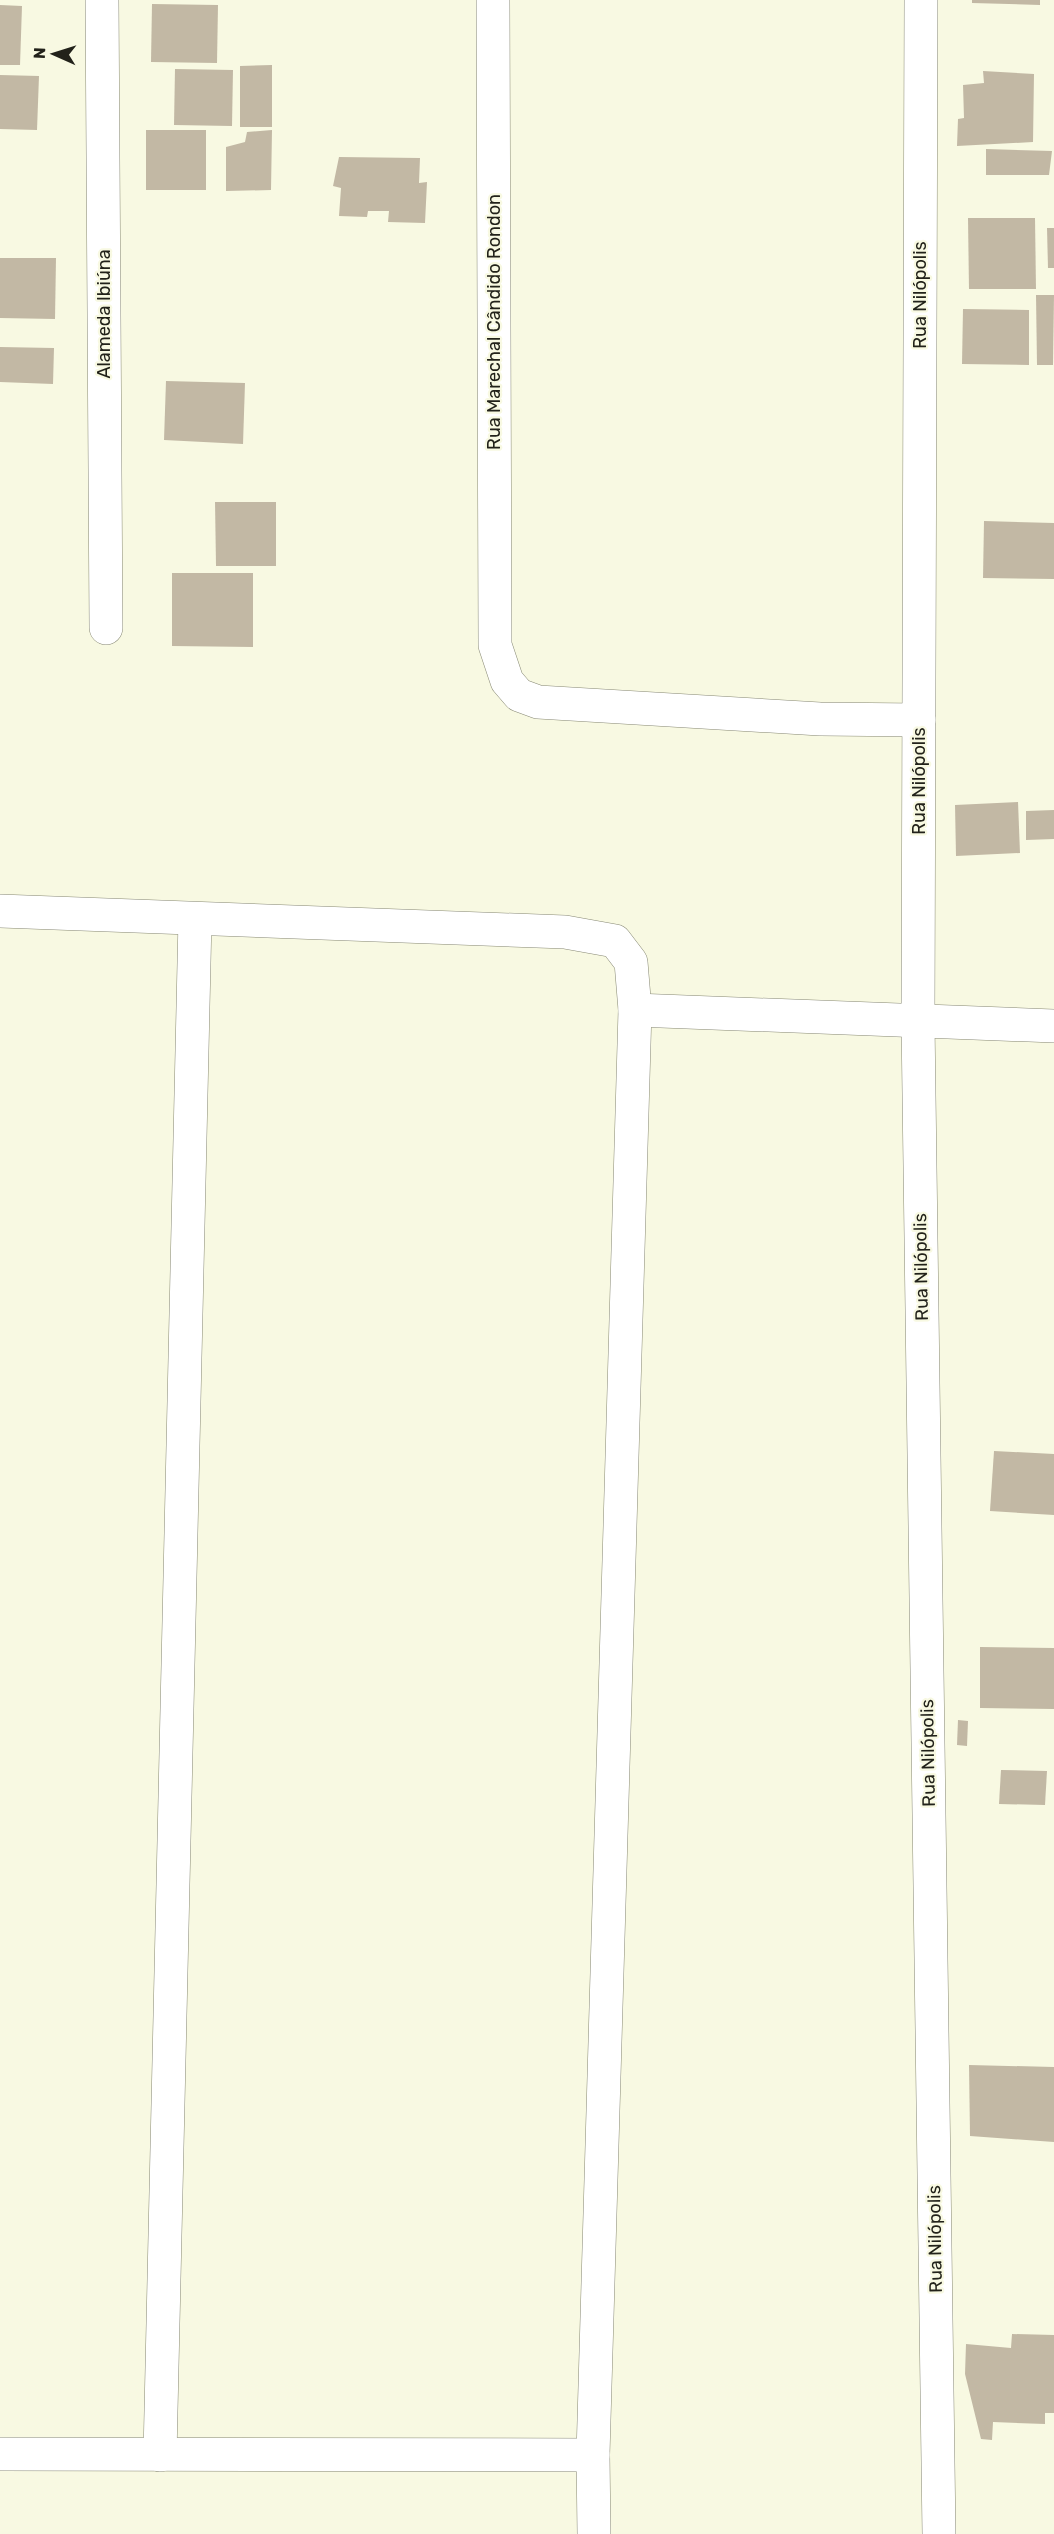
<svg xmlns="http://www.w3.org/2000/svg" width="1054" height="2534" viewBox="0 0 1054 2534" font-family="Rubik,sans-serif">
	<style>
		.building { fill: #c2b8a4 }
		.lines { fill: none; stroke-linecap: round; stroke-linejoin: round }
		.street-casing { stroke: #888975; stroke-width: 34 }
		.street { stroke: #fff; stroke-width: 33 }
		.labels { text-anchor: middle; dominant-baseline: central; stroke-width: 4.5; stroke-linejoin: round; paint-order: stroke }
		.street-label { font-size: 18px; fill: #22221a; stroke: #f8f9e2 }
	</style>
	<rect width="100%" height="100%" fill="#f8f9e2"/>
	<!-- building -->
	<g class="building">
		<path d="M 972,0 L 1040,0 L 1040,5 L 972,3 Z"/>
		<path d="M 152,4 L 218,5 L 217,63 L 151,62 Z"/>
		<path d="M 0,5 L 22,6 L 20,65 L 0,65 Z"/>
		<path d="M 272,65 L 272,127 L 240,127 L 240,66 Z"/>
		<path d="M 175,69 L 233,70 L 232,126 L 174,125 Z"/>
		<path d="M 983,71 L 1034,74 L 1033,142 L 957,146 L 958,119 L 964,118 L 963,85 L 984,83 Z"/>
		<path d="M 0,75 L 39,76 L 37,130 L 0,129 Z"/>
		<rect x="146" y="130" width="60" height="60"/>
		<path d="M 272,130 L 271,190 L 226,191 L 226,147 L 245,142 L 247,132 Z"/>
		<path d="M 986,149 L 1052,151 L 1049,175 L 986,175 Z"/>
		<path d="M 339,157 L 420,158 L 419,183 L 427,182 L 425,223 L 388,222 L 389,211 L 368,211 L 367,217 L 339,216 L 341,188 L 333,186 Z"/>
		<path d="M 968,218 L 1035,218 L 1036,289 L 969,289 Z"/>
		<path d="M 1047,228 L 1054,228 L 1054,268 L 1048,268 Z"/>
		<path d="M 0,258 L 56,258 L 55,319 L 0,318 Z"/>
		<path d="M 1036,295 L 1054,295 L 1053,365 L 1037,365 Z"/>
		<path d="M 963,309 L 1029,310 L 1029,365 L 962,364 Z"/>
		<path d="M 0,347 L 54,348 L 53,384 L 0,382 Z"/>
		<path d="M 166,381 L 245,383 L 243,444 L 164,440 Z"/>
		<path d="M 215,502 L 276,502 L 276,566 L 216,566 Z"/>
		<path d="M 984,521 L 1054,523 L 1054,579 L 983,578 Z"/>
		<path d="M 172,573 L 253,573 L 253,647 L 172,646 Z"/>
		<path d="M 1018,802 L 1020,853 L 956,856 L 955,805 Z"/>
		<path d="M 1054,810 L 1054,839 L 1026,840 L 1026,811 Z"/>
		<path d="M 994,1451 L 1054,1454 L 1054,1515 L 990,1511 Z"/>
		<path d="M 980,1647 L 1054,1648 L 1054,1709 L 980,1708 Z"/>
		<path d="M 958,1720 L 968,1721 L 967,1746 L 957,1745 Z"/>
		<path d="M 1001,1770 L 1047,1771 L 1045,1805 L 999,1804 Z"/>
		<path d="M 969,2065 L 1054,2067 L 1054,2142 L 970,2136 Z"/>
		<path d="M 1012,2334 L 1054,2335 L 1054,2413 L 1045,2413 L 1045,2424 L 993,2422 L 992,2440 L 981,2439 L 965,2374 L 966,2344 L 1011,2348 Z"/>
	</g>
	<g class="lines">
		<!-- street casing -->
		<g class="street-casing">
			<g id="street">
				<path d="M 102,0 L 106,628"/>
				<path d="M 493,0 L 495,645 L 507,681 L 519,695 L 538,702 L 820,719 L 919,720"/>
				<path d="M 921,0 L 918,1022 L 939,2534"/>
				<path d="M 0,911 L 565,932 L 615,941 L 631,962 L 635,1010 L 593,2455 L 594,2534"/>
				<path d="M 635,1010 L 1054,1026"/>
				<path d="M 0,2454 L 593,2455"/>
				<path d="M 160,2455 L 195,919"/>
			</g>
		</g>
		<!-- street -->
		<use href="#street" class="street"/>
	</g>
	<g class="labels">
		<!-- street labels -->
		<g class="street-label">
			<text transform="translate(920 295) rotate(-90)">Rua Nilópolis</text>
			<text transform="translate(104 314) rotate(-90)">Alameda Ibiúna</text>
			<text transform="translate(494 322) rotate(-90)">Rua Marechal Cândido Rondon</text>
			<text transform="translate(919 781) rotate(-90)">Rua Nilópolis</text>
			<text transform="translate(921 1267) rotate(-91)">Rua Nilópolis</text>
			<text transform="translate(928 1753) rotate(-91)">Rua Nilópolis</text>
			<text transform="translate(935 2239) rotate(-91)">Rua Nilópolis</text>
		</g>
	</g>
	<!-- north arrow -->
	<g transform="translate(54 54) rotate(273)" stroke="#f8f9e2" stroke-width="4.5" paint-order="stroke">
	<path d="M0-4.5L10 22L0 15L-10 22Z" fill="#22221a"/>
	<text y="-9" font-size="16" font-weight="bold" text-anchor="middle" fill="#22221a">N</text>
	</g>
</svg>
